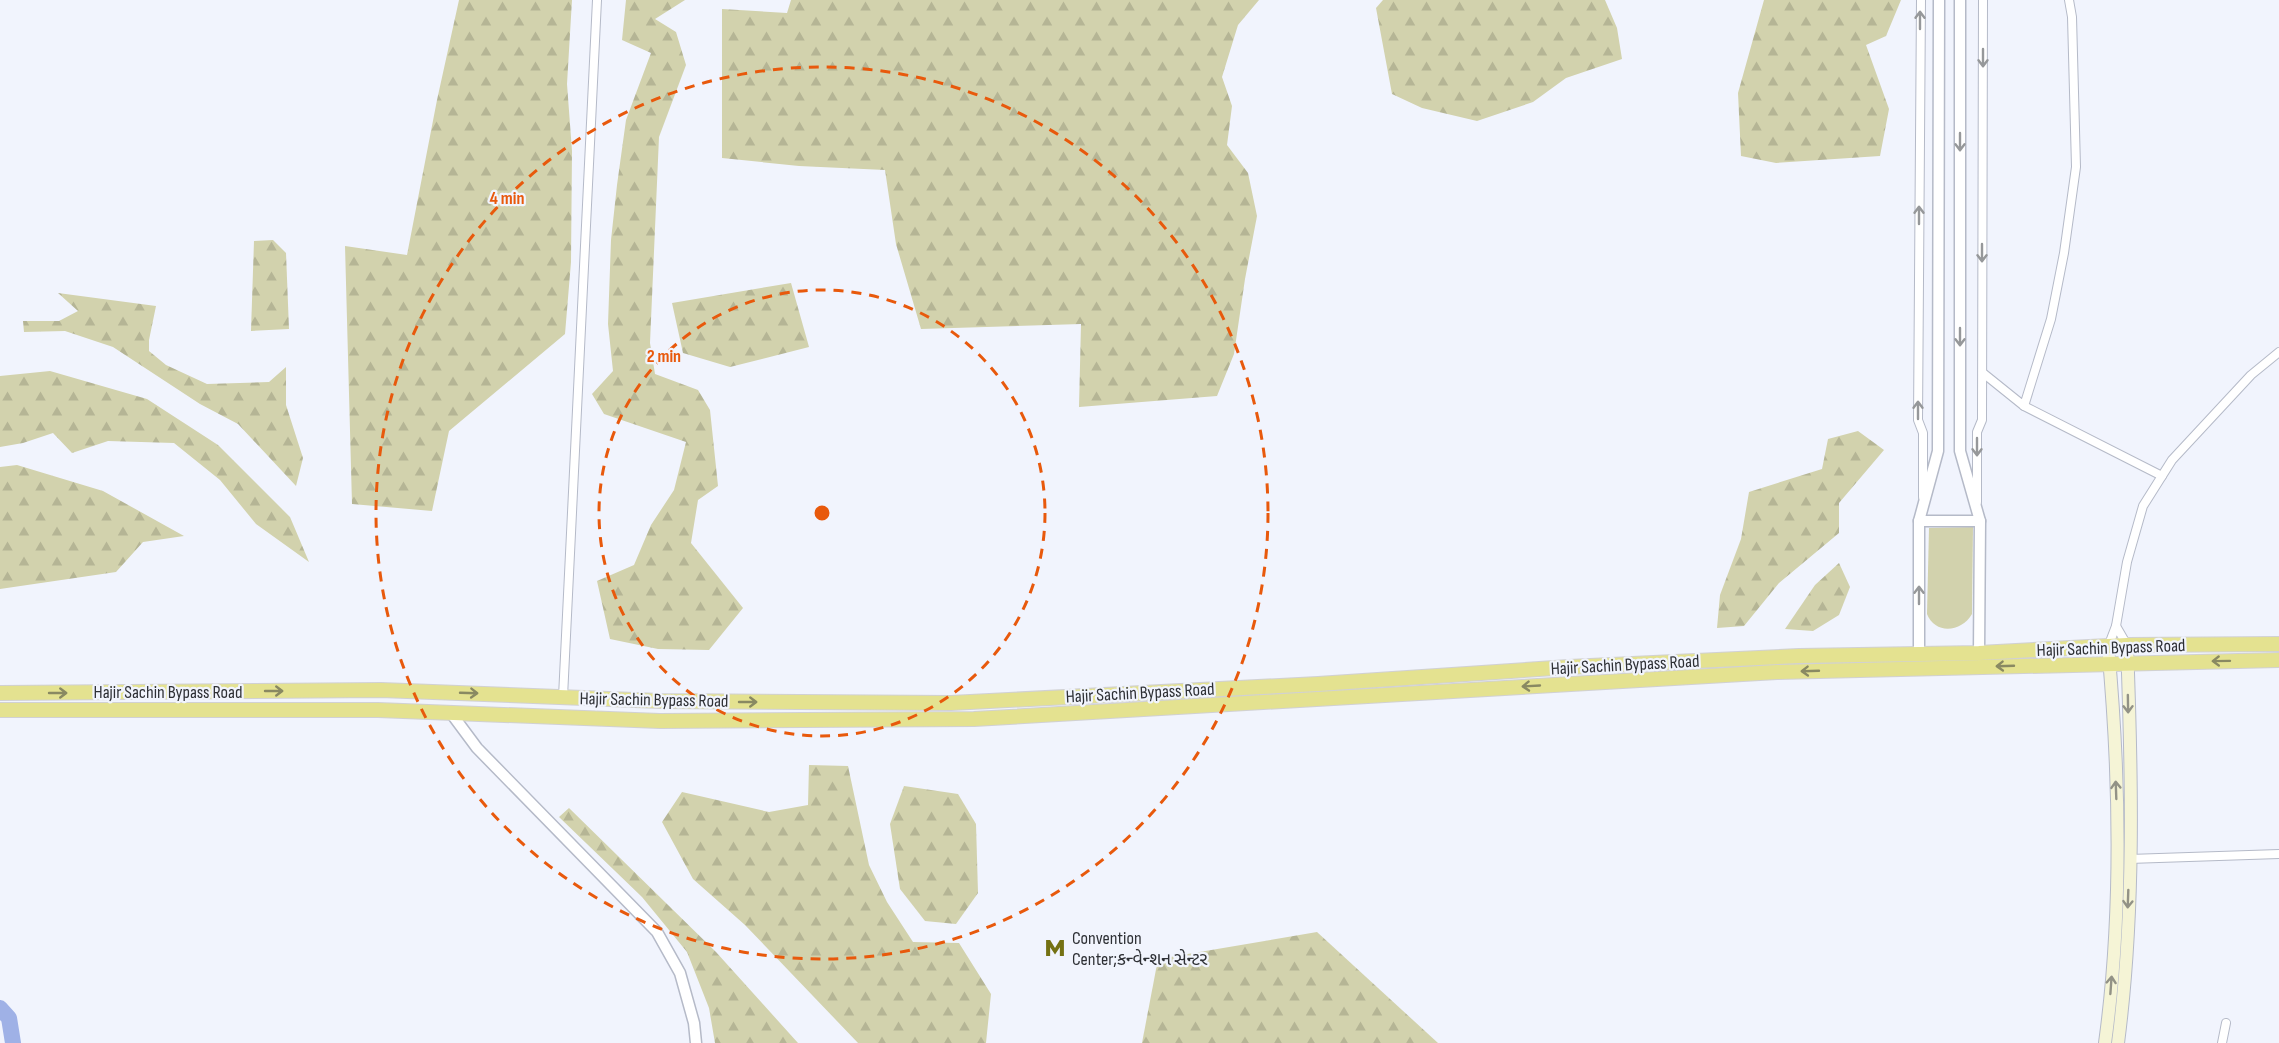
<svg xmlns="http://www.w3.org/2000/svg" width="2279" height="1043" viewBox="0 0 2279 1043" font-family="'Sofia Sans Condensed','Noto Sans Gujarati',sans-serif">
	<style>
		.green { fill: #d2d2ad }
		.forest { fill: url(#forest-firs) }
		.lines { fill: none; stroke-linecap: round; stroke-linejoin: round }
		.river { stroke: #9fb1e6; stroke-width: 16 }
		.minor-casing { stroke: #b5bac8; stroke-width: 10 }
		.tertiary-casing { stroke: #b5bac8; stroke-width: 13 }
		.secondary-casing { stroke: #b5bac8; stroke-width: 14 }
		.trunk-casing { stroke: #d1d1d3; stroke-width: 16 }
		.minor { stroke: #fff; stroke-width: 8 }
		.tertiary { stroke: #fff; stroke-width: 10 }
		.secondary { stroke: #f5f4d6; stroke-width: 12 }
		.trunk { stroke: #e4e290; stroke-width: 14 }
		.oneway { stroke: #96989a }
		.oneway2 { stroke: #898962 }
		.oneway3 { stroke: #929286 }
		.ring { fill: none; stroke: #e8590c; stroke-width: 3; stroke-dasharray: 10 8 }
		.labels { text-anchor: middle; dominant-baseline: central; stroke-width: 4.5; stroke-linejoin: round; paint-order: stroke }
		.street-label { font-size: 18px; fill: #2e3035; stroke: #f1f4fd }
		.poi-label { font-size: 18px; fill: #2e3035; stroke: #f1f4fd; text-anchor: start }
		.centre { fill: #e8590c; stroke: #f1f4fd; stroke-width: 3 }
		.ring-label { font-size: 18px; text-anchor: middle; font-weight: bold; fill: #e8590c; stroke: #f1f4fd; stroke-width: 4.5; stroke-linejoin: round; paint-order: stroke }
	</style>
	<defs>
		<pattern id="forest-firs" width="22" height="20" patternUnits="userSpaceOnUse" patternTransform="scale(1.5)"><rect width="22" height="20" fill="#d2d2ad"/><path d="M5 1l3.5 6h-7zM16 11l3.5 6h-7z" fill="#b5b595"/></pattern>
	</defs>
	<rect width="100%" height="100%" fill="#f1f4fd"/>
	<!-- green -->
	<path class="green" d="M 1973,527 L 1972,614 C 1962,632 1935,635 1927,614 L 1929,528 Z"/>
	<!-- forest -->
	<g class="forest">
		<path d="M 459,0 L 572,0 L 567,84 L 572,151 L 571,262 L 565,334 L 449,431 L 432,511 L 352,504 L 345,246 L 407,255 L 437,100 Z"/>
		<path d="M 626,0 L 685,0 L 655,19 L 676,32 L 686,65 L 659,137 L 650,343 L 655,374 L 698,390 L 710,410 L 718,486 L 698,500 L 691,543 L 743,608 L 709,650 L 658,649 L 610,639 L 597,581 L 634,565 L 651,525 L 674,490 L 686,442 L 604,414 L 592,394 L 613,371 L 608,324 L 611,240 L 617,185 L 626,120 L 651,53 L 622,40 Z"/>
		<path d="M 791,0 L 1259,0 L 1238,25 L 1222,77 L 1232,106 L 1227,145 L 1248,173 L 1257,216 L 1245,279 L 1234,354 L 1217,396 L 1079,407 L 1081,324 L 921,329 L 896,244 L 885,170 L 799,166 L 722,158 L 722,9 L 787,13 Z"/>
		<path d="M 1383,0 L 1605,0 L 1617,28 L 1622,59 L 1566,78 L 1533,102 L 1477,121 L 1422,108 L 1392,94 L 1376,8 Z"/>
		<path d="M 1764,0 L 1901,0 L 1886,36 L 1866,45 L 1889,109 L 1880,156 L 1776,163 L 1741,156 L 1738,93 Z"/>
		<path d="M 273,240 L 286,253 L 289,329 L 251,331 L 254,241 Z"/>
		<path d="M 791,283 L 809,347 L 730,367 L 683,353 L 672,303 Z"/>
		<path d="M 58,293 L 156,306 L 149,340 L 149,351 L 166,365 L 207,384 L 269,382 L 286,367 L 286,405 L 303,458 L 296,486 L 238,424 L 200,404 L 113,347 L 65,331 L 24,332 L 23,321 L 59,321 L 78,311 Z"/>
		<path d="M 50,371 L 147,399 L 218,445 L 290,517 L 309,562 L 256,524 L 220,480 L 174,443 L 108,441 L 72,453 L 53,433 L 23,443 L 0,447 L 0,376 Z"/>
		<path d="M 1858,431 L 1884,450 L 1839,503 L 1839,533 L 1779,583 L 1744,626 L 1717,628 L 1720,595 L 1741,539 L 1749,492 L 1822,469 L 1828,439 Z"/>
		<path d="M 17,465 L 103,491 L 184,536 L 143,542 L 116,572 L 0,589 L 0,467 Z"/>
		<path d="M 1839,563 L 1850,587 L 1839,615 L 1813,631 L 1785,629 L 1815,585 Z"/>
		<path d="M 809,765 L 848,766 L 869,865 L 887,902 L 913,942 L 959,943 L 991,994 L 986,1043 L 858,1043 L 745,925 L 693,879 L 662,822 L 682,792 L 769,812 L 808,805 Z"/>
		<path d="M 904,786 L 958,794 L 976,824 L 978,893 L 956,924 L 925,921 L 900,889 L 890,824 Z"/>
		<path d="M 569,808 L 716,952 L 798,1043 L 715,1043 L 709,1008 L 687,952 L 642,897 L 559,817 Z"/>
		<path d="M 1317,932 L 1438,1043 L 1142,1043 L 1158,959 Z"/>
	</g>
	<g class="lines">
		<!-- river -->
		<path class="river" d="M 0,1008 L 9,1018 L 13,1043"/>
		<!-- minor casing -->
		<g class="minor-casing">
			<g id="minor">
				<path d="M 1921,0 L 1918,420 L 1923,433 L 1923,497"/>
				<path d="M 1983,373 L 2024,406 L 2051,319 L 2064,253 L 2076,167 L 2072,17 L 2069,0"/>
				<path d="M 2024,406 L 2162,476"/>
				<path d="M 1977,502 L 1977,432 L 1982,420 L 1983,0"/>
				<path d="M 2116,626 L 2127,562 L 2143,506 L 2172,460 L 2251,375 L 2279,352"/>
				<path d="M 2108,647 L 2116,626 L 2127,645"/>
				<path d="M 563,697 L 597,0"/>
				<path d="M 2129,859 L 2279,854"/>
				<path d="M 2222,1043 L 2226,1023"/>
			</g>
		</g>
		<!-- tertiary casing -->
		<g class="tertiary-casing">
			<g id="tertiary">
				<path d="M 1960,0 L 1960,451 L 1980,521 L 1979,653"/>
				<path d="M 1919,521 L 1980,521"/>
				<path d="M 1919,654 L 1919,521 L 1938,451 L 1939,0"/>
				<path d="M 451,713 L 477,748 L 657,932 L 680,973 L 694,1023 L 696,1043"/>
			</g>
		</g>
		<!-- secondary casing -->
		<g class="secondary-casing">
			<g id="secondary">
				<path d="M 2105,1043 C 2123,912 2120,778 2108,647"/>
				<path d="M 2118,1043 C 2135,912 2132,777 2127,645"/>
			</g>
		</g>
		<!-- trunk casing -->
		<g class="trunk-casing">
			<g id="trunk">
				<path d="M 0,693 L 381,690 L 660,701 L 951,703 L 1318,684 L 1569,667 L 1799,656 L 1979,653 L 2127,645 L 2279,644"/>
				<path d="M 0,710 L 378,710 L 660,721 L 974,719 L 1777,672 L 2279,660"/>
			</g>
		</g>
		<!-- minor -->
		<use href="#minor" class="minor"/>
		<!-- tertiary -->
		<use href="#tertiary" class="tertiary"/>
		<!-- secondary -->
		<use href="#secondary" class="secondary"/>
		<!-- trunk -->
		<use href="#trunk" class="trunk"/>
	</g>
	<!-- one-way arrows -->
	<defs><path id="oneway-shaft" d="M-6 0H5M1.5-3L5.5 0L1.5 3" fill="none" stroke-width="1.6" stroke-linecap="round" stroke-linejoin="round" transform="scale(1.5)"/></defs>
	<g class="oneway">
		<use href="#oneway-shaft" transform="translate(1920 20) rotate(-90)"/>
		<use href="#oneway-shaft" transform="translate(1983 58) rotate(90)"/>
		<use href="#oneway-shaft" transform="translate(1960 142) rotate(90)"/>
		<use href="#oneway-shaft" transform="translate(1919 215) rotate(-90)"/>
		<use href="#oneway-shaft" transform="translate(1982 253) rotate(90)"/>
		<use href="#oneway-shaft" transform="translate(1960 337) rotate(90)"/>
		<use href="#oneway-shaft" transform="translate(1918 410) rotate(-90)"/>
		<use href="#oneway-shaft" transform="translate(1977 447) rotate(90)"/>
		<use href="#oneway-shaft" transform="translate(1919 595) rotate(-90)"/>
	</g>
	<g class="oneway2">
		<use href="#oneway-shaft" transform="translate(2221 661) rotate(179)"/>
		<use href="#oneway-shaft" transform="translate(2005 666) rotate(178)"/>
		<use href="#oneway-shaft" transform="translate(1810 671) rotate(178)"/>
		<use href="#oneway-shaft" transform="translate(1531 686) rotate(177)"/>
		<use href="#oneway-shaft" transform="translate(274 691)"/>
		<use href="#oneway-shaft" transform="translate(58 693)"/>
		<use href="#oneway-shaft" transform="translate(469 693) rotate(2)"/>
		<use href="#oneway-shaft" transform="translate(748 702)"/>
	</g>
	<g class="oneway3">
		<use href="#oneway-shaft" transform="translate(2128 704) rotate(89)"/>
		<use href="#oneway-shaft" transform="translate(2116 790) rotate(-92)"/>
		<use href="#oneway-shaft" transform="translate(2128 899) rotate(92)"/>
		<use href="#oneway-shaft" transform="translate(2111 985) rotate(-86)"/>
	</g>
	<!-- distance rings -->
	<g class="ring">
		<circle cx="822" cy="513" r="223"/>
		<circle cx="822" cy="513" r="446"/>
	</g>
	<!-- icons -->
	<defs>
		<g id="metro-bare" transform="scale(1.62)"><path d="M-5.5 5V-5H-3L0 0L3-5H5.5V5H3V-.5L0 4L-3-.5V5Z" fill="#747113" stroke="#f1f4fd" stroke-width="2.5" paint-order="stroke"/></g>
	</defs>
	<g fill-rule="evenodd">
		<use href="#metro-bare" x="1055" y="948"/>
	</g>
	<g class="labels">
		<!-- street labels -->
		<g class="street-label">
			<text transform="translate(2111 648) rotate(-2)">Hajir Sachin Bypass Road</text>
			<text transform="translate(1625 665) rotate(-3)">Hajir Sachin Bypass Road</text>
			<text x="168" y="692">Hajir Sachin Bypass Road</text>
			<text transform="translate(1140 693) rotate(-3)">Hajir Sachin Bypass Road</text>
			<text transform="translate(654 700) rotate(1)">Hajir Sachin Bypass Road</text>
		</g>
		<!-- poi labels -->
		<g class="poi-label">
			<text x="1072" y="938">Convention<tspan x="1072" dy="21">Center;કન્વેન્શન સેન્ટર</tspan></text>
		</g>
	</g>
	<circle cx="822" cy="513" r="9" class="centre"/>
	<g class="ring-label">
		<text x="507" y="204">4 min</text>
		<text x="664" y="362">2 min</text>
	</g>
</svg>
